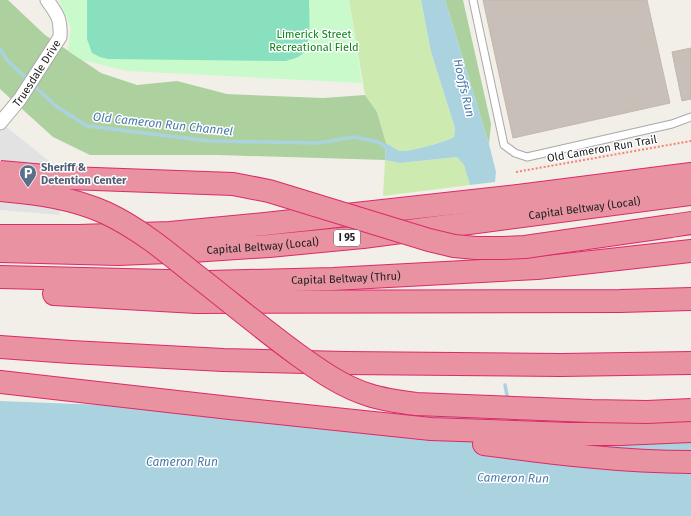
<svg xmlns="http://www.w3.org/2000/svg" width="691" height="516" viewBox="0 0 691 516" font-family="'Fira Sans',sans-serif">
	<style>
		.grass { fill: #cdebb0 }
		.forest { fill: #add19e }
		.park { fill: #c8facc }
		.pitch { fill: #88e0be }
		.parking { fill: #e2e2e2 }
		.water { fill: #aad3df }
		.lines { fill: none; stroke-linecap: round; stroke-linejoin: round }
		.stream { stroke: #aad3df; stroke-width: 3.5 }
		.building { fill: #c7bfb8; stroke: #c4b6ab }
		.service-casing { stroke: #a9a9a9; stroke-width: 9 }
		.minor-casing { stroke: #a9a9a9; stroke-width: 15 }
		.motorway-casing { stroke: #dc2a67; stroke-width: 24 }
		.path { stroke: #fa8072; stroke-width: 2; stroke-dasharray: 2 2; stroke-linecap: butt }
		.service { stroke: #fff; stroke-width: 7 }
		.minor { stroke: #fff; stroke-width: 13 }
		.motorway { stroke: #e892a2; stroke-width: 22 }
		.motorway-bridge-casing { stroke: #dc2a67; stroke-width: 24; stroke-linecap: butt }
		.motorway-bridge { stroke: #e892a2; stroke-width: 22 }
		.labels { text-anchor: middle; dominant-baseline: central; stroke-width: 3; stroke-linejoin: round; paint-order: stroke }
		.shield { fill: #fff; stroke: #646464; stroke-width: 1 }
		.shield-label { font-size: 10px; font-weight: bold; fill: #222 }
		.park-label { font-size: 11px; fill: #0c8416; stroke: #fff }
		.street-label { font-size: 11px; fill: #222; stroke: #fff }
		.service-label { font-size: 11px; font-weight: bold; fill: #4e5e75; stroke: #fff; text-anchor: start }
		.water-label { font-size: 12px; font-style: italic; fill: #4a7aab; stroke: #fff }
	</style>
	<rect width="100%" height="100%" fill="#f2efe9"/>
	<!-- grass -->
	<g class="grass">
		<path d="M 349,0 L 421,0 L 431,52 L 455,128 L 454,137 C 446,142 409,152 400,151 C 396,150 390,145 386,143 L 377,112 L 365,95 Z"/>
		<path d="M 457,157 L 464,165 L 470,185 L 383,196 L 385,160 L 400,163 Z"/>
	</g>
	<!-- forest -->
	<g class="forest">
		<path d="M 0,0 L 8,0 L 45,35 L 101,73 L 137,85 L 177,81 L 227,94 L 323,98 L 365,95 L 377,112 L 386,143 L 385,160 L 218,155 L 90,155 L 53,137 L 0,89 Z"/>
		<path d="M 445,0 L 463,0 L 491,124 L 489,144 Z"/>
	</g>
	<!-- park -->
	<path class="park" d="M 59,0 L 349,0 L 362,83 L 127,71 L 82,60 L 68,51 L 71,28 Z"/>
	<!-- pitch -->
	<path class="pitch" d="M 87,0 L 309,0 C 309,13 312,44 303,53 C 299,58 292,59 286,61 L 108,59 L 100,57 L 92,53 L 87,39 Z"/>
	<!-- parking -->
	<path class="parking" d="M 0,122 L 54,165 L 60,215 L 0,210 Z"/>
	<!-- water -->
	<g class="water">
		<path d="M 421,0 L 445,0 L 489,144 L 496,172 L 495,182 L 470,185 L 464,165 L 457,157 L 400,163 L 385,160 L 386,143 C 390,145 396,150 400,151 C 409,152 446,142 454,137 L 455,128 L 431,52 Z"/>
		<path d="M 0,401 C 230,411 461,413 691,424 L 691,516 L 0,516 Z"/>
	</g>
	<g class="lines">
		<!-- stream -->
		<g class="stream">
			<path d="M 0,49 L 6,59 L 28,80"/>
			<path d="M 33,85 L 57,107 L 87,126 L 209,141 L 318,143 L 354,137 L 378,142 L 389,149"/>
			<path d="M 505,385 L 508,400"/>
		</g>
	</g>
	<!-- building -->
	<g class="building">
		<path d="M 483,0 L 647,0 L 670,103 L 513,138 Z"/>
		<path d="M 691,48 L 691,99 L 682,101 L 672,52 Z"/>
	</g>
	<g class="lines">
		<!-- service casing -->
		<g class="service-casing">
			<path id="service" d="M 473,0 L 504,145 L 515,153 L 527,157 L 672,124 L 691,117"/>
		</g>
		<!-- minor casing -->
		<g class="minor-casing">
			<g id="minor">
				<path id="s1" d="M 0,123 L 20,99 L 60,37 C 61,18 57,14 47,0"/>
			</g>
		</g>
		<!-- motorway casing -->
		<g class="motorway-casing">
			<g id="motorway">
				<path d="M 671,226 L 691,223"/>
				<path d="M 0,236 L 79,236 L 170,233 L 265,224 L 518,196 L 691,174"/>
				<path id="s2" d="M 0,251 L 118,254 L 192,251 L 269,246 L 363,237 L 691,194"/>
				<path id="s3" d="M 0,277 L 209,282 L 333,279 L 537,268 L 691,251"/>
				<path d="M 54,294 L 196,302 L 620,301 L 691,299"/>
				<path d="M 0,347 L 71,352 L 223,360 L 346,363 L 561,365 L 691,363"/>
				<path d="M 0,382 L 230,408 L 431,429 L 570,434 L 620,434 L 691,431"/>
				<path d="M 484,444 C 552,453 622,462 691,462"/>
			</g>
		</g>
		<!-- path -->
		<path class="path" d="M 516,172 L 691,141"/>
		<!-- service -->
		<use href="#service" class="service"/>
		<!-- minor -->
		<use href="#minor" class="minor"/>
		<!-- motorway -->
		<use href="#motorway" class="motorway"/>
		<!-- motorway-bridge casing -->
		<g class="motorway-bridge-casing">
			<g id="motorway-bridge">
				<path d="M 0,172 L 68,178 L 233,184 L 269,191 L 429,240 L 454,246 L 476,248 L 502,248 L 525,247 L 671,226"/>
				<path d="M 0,190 C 36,193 73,198 106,213 C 138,228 166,251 193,273 C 228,300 262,329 298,355 C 320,371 343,387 369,395 C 384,400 400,402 416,404 L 591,411 L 647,412 L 691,410"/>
			</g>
		</g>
		<!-- motorway-bridge -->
		<use href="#motorway-bridge" class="motorway-bridge"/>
	</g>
	<!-- icons -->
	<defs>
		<g id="parking-pin" transform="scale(0.9)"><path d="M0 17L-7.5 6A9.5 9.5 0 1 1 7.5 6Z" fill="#5c6f8a" stroke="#fff"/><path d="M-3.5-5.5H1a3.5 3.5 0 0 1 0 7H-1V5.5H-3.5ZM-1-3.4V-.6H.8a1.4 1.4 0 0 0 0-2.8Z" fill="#fff"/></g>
	</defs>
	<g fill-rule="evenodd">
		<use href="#parking-pin" x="28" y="173"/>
	</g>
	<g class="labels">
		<!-- shield labels -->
		<rect class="shield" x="334" y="230" width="26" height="16" rx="3"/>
		<g class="shield-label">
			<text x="347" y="238">I 95</text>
		</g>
		<!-- park labels -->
		<g class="park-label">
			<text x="314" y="34">Limerick Street<tspan x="314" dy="13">Recreational Field</tspan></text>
		</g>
		<!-- street labels -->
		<g class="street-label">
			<text stroke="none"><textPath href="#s1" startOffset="62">Truesdale Drive</textPath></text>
			<text transform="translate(602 149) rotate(-10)">Old Cameron Run Trail</text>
			<text stroke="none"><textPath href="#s2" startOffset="587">Capital Beltway (Local)</textPath></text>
			<text stroke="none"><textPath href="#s2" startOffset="263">Capital Beltway (Local)</textPath></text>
			<text stroke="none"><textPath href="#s3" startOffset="346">Capital Beltway (Thru)</textPath></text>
		</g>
		<!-- service labels -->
		<g class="service-label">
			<text x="41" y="167">Sheriff &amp;<tspan x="41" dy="13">Detention Center</tspan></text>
		</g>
		<!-- water labels -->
		<g class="water-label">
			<text transform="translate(464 88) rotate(77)">Hooffs Run</text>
			<text transform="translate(163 124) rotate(6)">Old Cameron Run Channel</text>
			<text x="182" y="462">Cameron Run</text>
			<text transform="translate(513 478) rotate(1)">Cameron Run</text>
		</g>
	</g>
</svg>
